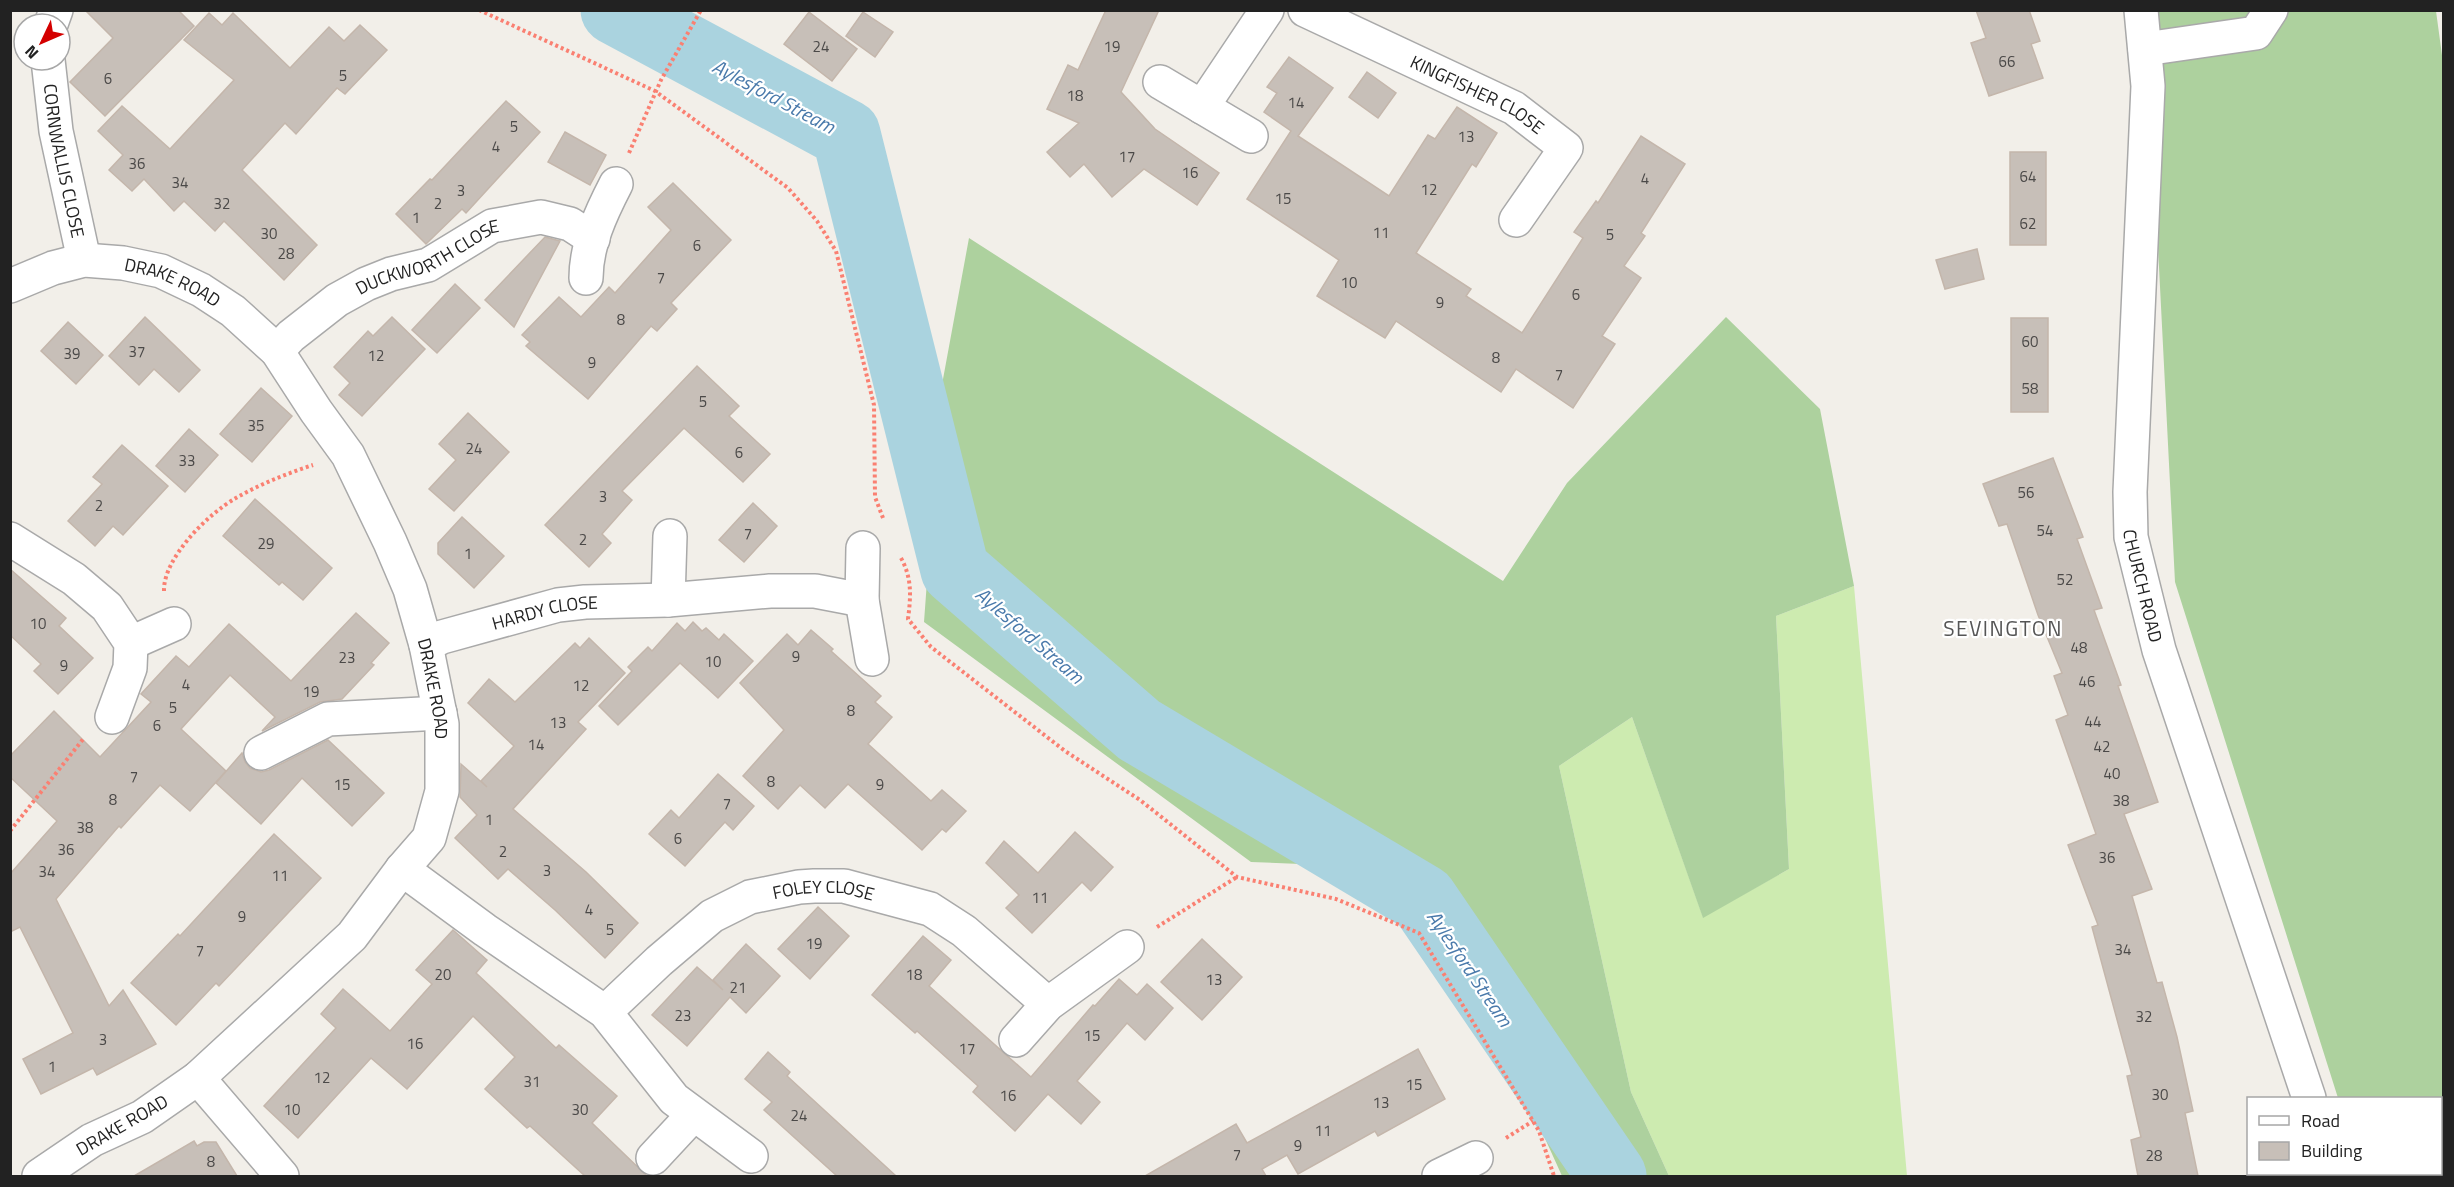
<svg xmlns="http://www.w3.org/2000/svg" width="2454" height="1187" viewBox="0 0 2454 1187" font-family="'Titillium Web',sans-serif">
	<style>
		.grass { fill: #cdebb0 }
		.forest { fill: #add19e }
		.lines { fill: none; stroke-linecap: round; stroke-linejoin: round }
		.river { stroke: #aad3df; stroke-width: 69 }
		.building { fill: #c7bfb8; stroke: #c4b6ab; stroke-width: 1.5 }
		.minor-casing { stroke: #a9a9a9; stroke-width: 36 }
		.path { stroke: #fa8072; stroke-width: 4; stroke-dasharray: 3 3; stroke-linecap: butt }
		.minor { stroke: #fff; stroke-width: 33 }
		.labels { text-anchor: middle; dominant-baseline: central; stroke-width: 4.5; stroke-linejoin: round; paint-order: stroke }
		.number-label { font-size: 15px; fill: #4b4948 }
		.street-label { font-size: 18px; fill: #222; stroke: #fff }
		.water-label { font-size: 20px; font-style: italic; fill: #4a7aab; stroke: #fff }
		.quarter-label { font-size: 21px; letter-spacing: 1.5px; fill: #555; stroke: #fff }
	</style>
	<rect width="100%" height="100%" fill="#f2efe9"/>
	<!-- grass -->
	<path class="grass" d="M 1854,586 L 1907,1176 L 1669,1176 L 1631,1092 L 1559,766 L 1632,717 L 1703,917 L 1789,869 L 1776,616 Z"/>
	<!-- forest -->
	<g class="forest">
		<path d="M 2146,11 L 2436,11 L 2444,70 L 2443,1176 L 2363,1176 L 2362,1174 L 2440,1174 L 2440,1098 L 2338,1098 L 2175,582 Z"/>
		<path d="M 969,238 L 1503,581 L 1567,483 L 1726,317 L 1820,409 L 1854,586 L 1776,616 L 1789,869 L 1703,918 L 1632,717 L 1559,766 L 1631,1092 L 1669,1176 L 1562,1176 L 1423,869 L 1251,862 L 924,622 L 941,390 Z"/>
	</g>
	<g class="lines">
		<!-- river -->
		<path class="river" d="M 615,10 L 846,134 L 955,570 L 1139,730 L 1423,899 L 1612,1176"/>
	</g>
	<!-- building -->
	<g class="building">
		<path d="M 85,10 L 178,10 L 194,26 L 105,116 L 70,82 L 113,38 Z"/>
		<path d="M 1106,10 L 1159,10 L 1121,92 L 1155,129 L 1219,173 L 1197,205 L 1144,169 L 1112,197 L 1084,164 L 1070,177 L 1047,152 L 1079,123 L 1047,109 L 1068,65 L 1078,70 Z"/>
		<path d="M 1976,10 L 2029,10 L 2040,41 L 2031,44 L 2043,78 L 1989,96 L 1971,43 L 1986,38 Z"/>
		<path d="M 809,12 L 857,49 L 832,81 L 784,44 Z"/>
		<path d="M 863,12 L 893,32 L 875,57 L 846,36 Z"/>
		<path d="M 209,13 L 222,25 L 233,13 L 290,68 L 329,27 L 344,41 L 360,25 L 387,50 L 345,94 L 337,88 L 296,134 L 285,123 L 242,170 L 317,245 L 284,280 L 224,221 L 215,231 L 184,201 L 174,211 L 144,179 L 132,191 L 109,170 L 123,155 L 98,131 L 122,106 L 170,149 L 234,80 L 184,40 Z"/>
		<path d="M 1289,57 L 1333,88 L 1298,136 L 1389,196 L 1428,135 L 1435,139 L 1457,107 L 1497,133 L 1476,167 L 1472,164 L 1416,253 L 1471,289 L 1466,296 L 1522,333 L 1583,238 L 1574,232 L 1596,201 L 1598,203 L 1641,136 L 1685,164 L 1641,233 L 1645,236 L 1624,266 L 1641,278 L 1602,336 L 1615,344 L 1573,408 L 1516,369 L 1501,392 L 1396,321 L 1385,338 L 1317,296 L 1339,260 L 1247,199 L 1291,131 L 1264,112 L 1277,93 L 1267,87 Z"/>
		<path d="M 1367,72 L 1396,93 L 1378,118 L 1349,97 Z"/>
		<path d="M 506,101 L 540,132 L 466,213 L 462,209 L 426,244 L 396,214 L 430,179 L 432,180 Z"/>
		<path d="M 565,132 L 606,155 L 590,185 L 548,162 Z"/>
		<rect x="2010" y="152" width="36" height="93"/>
		<path d="M 673,183 L 731,240 L 671,303 L 677,309 L 657,331 L 651,326 L 588,399 L 526,346 L 530,342 L 522,335 L 559,297 L 581,317 L 609,287 L 615,293 L 671,230 L 648,207 Z"/>
		<path d="M 545,237 L 560,241 L 514,327 L 485,300 Z"/>
		<path d="M 1977,249 L 1984,279 L 1945,289 L 1936,260 Z"/>
		<path d="M 455,284 L 480,308 L 437,353 L 412,330 Z"/>
		<path d="M 145,317 L 200,370 L 179,392 L 154,369 L 139,385 L 109,356 Z"/>
		<path d="M 392,317 L 425,349 L 362,416 L 339,395 L 350,383 L 334,367 L 368,331 L 373,336 Z"/>
		<rect x="2011" y="318" width="37" height="94"/>
		<path d="M 68,322 L 103,355 L 76,384 L 41,351 Z"/>
		<path d="M 697,366 L 739,406 L 729,416 L 770,454 L 743,482 L 684,428 L 622,491 L 632,500 L 602,534 L 611,543 L 589,567 L 545,525 Z"/>
		<path d="M 261,388 L 292,416 L 252,462 L 220,434 Z"/>
		<path d="M 468,413 L 509,452 L 454,511 L 429,489 L 456,460 L 439,444 Z"/>
		<path d="M 189,429 L 218,455 L 185,492 L 156,466 Z"/>
		<path d="M 122,445 L 168,486 L 123,535 L 113,526 L 95,546 L 68,521 L 102,484 L 93,477 Z"/>
		<path d="M 2053,458 L 2083,537 L 2077,539 L 2102,608 L 2094,610 L 2121,685 L 2118,686 L 2158,802 L 2124,814 L 2152,889 L 2132,896 L 2157,983 L 2162,982 L 2177,1037 L 2193,1111 L 2185,1113 L 2198,1176 L 2138,1176 L 2131,1140 L 2141,1137 L 2127,1076 L 2132,1075 L 2092,927 L 2098,925 L 2068,845 L 2096,834 L 2056,720 L 2068,715 L 2054,676 L 2062,673 L 2038,615 L 2007,524 L 1999,526 L 1983,484 Z"/>
		<path d="M 255,499 L 332,568 L 303,600 L 282,582 L 279,585 L 223,536 Z"/>
		<path d="M 753,503 L 777,526 L 744,562 L 719,540 Z"/>
		<path d="M 462,517 L 504,556 L 474,588 L 438,554 L 438,543 Z"/>
		<path d="M 10,569 L 66,618 L 59,626 L 93,658 L 58,694 L 34,671 L 41,664 L 10,635 Z"/>
		<path d="M 356,613 L 389,643 L 371,663 L 374,665 L 342,699 L 320,702 L 262,731 L 275,717 L 230,675 L 181,729 L 226,771 L 190,811 L 160,785 L 121,828 L 119,826 L 56,899 L 109,1006 L 123,990 L 156,1044 L 97,1075 L 93,1068 L 41,1094 L 23,1059 L 73,1033 L 20,927 L 10,932 L 10,874 L 57,821 L 10,777 L 10,756 L 54,711 L 100,757 L 151,702 L 141,694 L 176,656 L 189,667 L 229,624 L 291,681 Z"/>
		<path d="M 693,622 L 702,631 L 706,628 L 719,640 L 724,634 L 753,661 L 718,698 L 680,663 L 618,725 L 599,706 L 632,671 L 628,667 L 648,647 L 652,651 L 677,623 L 685,631 Z"/>
		<path d="M 811,630 L 833,649 L 831,651 L 881,696 L 875,702 L 892,717 L 868,744 L 931,801 L 942,790 L 966,811 L 946,832 L 942,829 L 922,850 L 848,784 L 825,808 L 800,785 L 778,809 L 743,776 L 784,730 L 740,683 L 787,634 L 798,645 Z"/>
		<path d="M 589,638 L 625,673 L 578,722 L 586,729 L 513,809 L 586,872 L 638,923 L 605,958 L 555,910 L 508,869 L 498,879 L 455,838 L 477,815 L 460,797 L 461,764 L 487,787 L 481,781 L 514,746 L 468,703 L 489,679 L 515,702 L 575,643 L 580,648 Z"/>
		<path d="M 328,740 L 384,793 L 352,826 L 302,778 L 261,824 L 216,783 L 242,753 L 245,762 L 250,768 L 261,772 L 269,770 Z"/>
		<path d="M 718,774 L 754,806 L 733,830 L 725,822 L 685,866 L 649,834 L 671,810 L 679,818 Z"/>
		<path d="M 1075,832 L 1113,867 L 1091,891 L 1082,882 L 1032,933 L 1006,908 L 1019,895 L 986,863 L 1004,841 L 1038,873 Z"/>
		<path d="M 274,834 L 321,878 L 219,986 L 216,983 L 176,1025 L 131,983 L 178,934 L 180,936 Z"/>
		<path d="M 818,907 L 849,936 L 810,979 L 778,949 Z"/>
		<path d="M 453,930 L 487,960 L 476,973 L 556,1048 L 559,1045 L 617,1096 L 592,1123 L 647,1176 L 585,1176 L 530,1126 L 527,1128 L 485,1089 L 515,1057 L 473,1016 L 407,1089 L 371,1058 L 298,1138 L 264,1106 L 336,1028 L 321,1014 L 343,989 L 390,1031 L 432,984 L 416,970 Z"/>
		<path d="M 923,936 L 951,960 L 929,986 L 1031,1077 L 1093,1005 L 1095,1006 L 1119,979 L 1137,995 L 1147,984 L 1173,1008 L 1145,1040 L 1127,1023 L 1077,1081 L 1100,1102 L 1081,1124 L 1048,1094 L 1015,1131 L 973,1092 L 978,1086 L 917,1031 L 915,1033 L 872,995 Z"/>
		<path d="M 1202,939 L 1242,977 L 1202,1020 L 1161,982 Z"/>
		<path d="M 746,944 L 780,976 L 746,1013 L 730,997 L 687,1046 L 652,1015 L 697,967 L 723,990 L 713,980 Z"/>
		<path d="M 1418,1049 L 1445,1099 L 1378,1136 L 1375,1131 L 1298,1174 L 1287,1155 L 1262,1169 L 1266,1176 L 1145,1176 L 1236,1124 L 1247,1143 Z"/>
		<path d="M 768,1052 L 790,1072 L 787,1076 L 896,1176 L 837,1176 L 764,1110 L 772,1102 L 745,1079 Z"/>
		<path d="M 194,1141 L 197,1146 L 204,1142 L 216,1142 L 237,1176 L 134,1176 Z"/>
	</g>
	<g class="lines">
		<!-- minor casing -->
		<g class="minor-casing">
			<g id="minor">
				<path id="s1" d="M 1305,10 L 1514,108 L 1566,148 L 1516,220"/>
				<path id="s2" d="M 2141,10 L 2148,86 L 2130,492 L 2131,537 L 2159,650 L 2309,1098"/>
				<path d="M 51,24 L 56,10"/>
				<path d="M 2145,49 L 2256,33 L 2271,10"/>
				<path id="s3" d="M 48,60 L 56,131 L 84,260"/>
				<path d="M 1160,82 L 1251,136"/>
				<path d="M 1202,107 L 1267,10"/>
				<path d="M 586,278 C 586,245 601,213 616,184"/>
				<path id="s4" d="M 10,286 L 53,268 L 84,260 L 123,263 L 161,271 L 201,290 L 233,311 L 277,351 L 316,411 L 348,455 L 390,542 L 410,589 L 426,645 L 442,724 L 442,791 L 429,838 L 402,869 L 352,936 L 198,1078 L 142,1117 L 92,1140 L 39,1176"/>
				<path id="s5" d="M 277,351 L 291,336 L 337,300 L 366,284 L 391,274 L 428,265 L 492,226 L 541,217 L 570,224 L 593,239"/>
				<path d="M 10,539 L 74,579 L 107,607 L 131,643 L 130,668 L 112,717"/>
				<path d="M 863,548 L 862,600 L 872,659"/>
				<path d="M 668,600 L 670,536"/>
				<path d="M 131,643 L 174,624"/>
				<path id="s6" d="M 426,645 L 442,637 L 558,605 L 585,602 L 668,600 L 770,591 L 815,591 L 862,600"/>
				<path d="M 261,753 L 328,719 L 440,713"/>
				<path d="M 402,869 L 485,930 L 605,1012 L 674,1099 L 751,1156"/>
				<path id="s7" d="M 605,1012 L 659,961 L 712,916 L 750,897 L 799,887 L 814,886 L 844,886 L 930,909 L 964,931 L 1048,1004"/>
				<path d="M 1016,1040 L 1048,1004 L 1127,947"/>
				<path d="M 198,1078 L 282,1176"/>
				<path d="M 653,1158 L 693,1115"/>
				<path d="M 2334,1174 L 2334,1176"/>
				<path d="M 1439,1176 L 1476,1158"/>
			</g>
		</g>
		<!-- path -->
		<g class="path">
			<path d="M 479,10 L 655,91 L 788,188 L 817,221 L 836,251 L 874,405 L 875,497 L 883,518"/>
			<path d="M 629,153 L 661,80 L 701,10"/>
			<path d="M 901,558 C 912,578 911,596 908,619 L 931,647 L 1065,751 L 1140,800 L 1237,877 L 1336,899 L 1419,933 L 1539,1131 L 1554,1176"/>
			<path d="M 164,591 C 163,558 209,513 236,498 C 260,484 286,474 313,465"/>
			<path d="M 10,831 L 84,738"/>
			<path d="M 1157,927 L 1237,877"/>
			<path d="M 1506,1138 L 1533,1121"/>
		</g>
		<!-- minor -->
		<use href="#minor" class="minor"/>
	</g>
	<g class="labels">
		<!-- number labels -->
		<g class="number-label">
			<text x="821" y="46">24</text>
			<text x="1112" y="46">19</text>
			<text x="2007" y="61">66</text>
			<text x="343" y="75">5</text>
			<text x="108" y="78">6</text>
			<text x="1075" y="95">18</text>
			<text x="1296" y="102">14</text>
			<text x="514" y="126">5</text>
			<text x="1466" y="136">13</text>
			<text x="496" y="146">4</text>
			<text x="1127" y="156">17</text>
			<text x="137" y="163">36</text>
			<text x="1190" y="172">16</text>
			<text x="2028" y="176">64</text>
			<text x="1645" y="178">4</text>
			<text x="180" y="182">34</text>
			<text x="1429" y="189">12</text>
			<text x="461" y="190">3</text>
			<text x="1283" y="198">15</text>
			<text x="222" y="203">32</text>
			<text x="438" y="203">2</text>
			<text x="416" y="217">1</text>
			<text x="2028" y="223">62</text>
			<text x="1381" y="232">11</text>
			<text x="269" y="233">30</text>
			<text x="1610" y="234">5</text>
			<text x="697" y="245">6</text>
			<text x="286" y="253">28</text>
			<text x="661" y="277">7</text>
			<text x="1349" y="282">10</text>
			<text x="1576" y="294">6</text>
			<text x="1440" y="302">9</text>
			<text x="621" y="319">8</text>
			<text x="2030" y="341">60</text>
			<text x="137" y="351">37</text>
			<text x="72" y="353">39</text>
			<text x="376" y="355">12</text>
			<text x="1496" y="357">8</text>
			<text x="592" y="362">9</text>
			<text x="1559" y="374">7</text>
			<text x="2030" y="388">58</text>
			<text x="703" y="401">5</text>
			<text x="256" y="425">35</text>
			<text x="474" y="448">24</text>
			<text x="739" y="452">6</text>
			<text x="187" y="460">33</text>
			<text x="2026" y="492">56</text>
			<text x="603" y="496">3</text>
			<text x="99" y="505">2</text>
			<text x="2045" y="530">54</text>
			<text x="748" y="533">7</text>
			<text x="583" y="539">2</text>
			<text x="266" y="543">29</text>
			<text x="468" y="553">1</text>
			<text x="2065" y="579">52</text>
			<text x="38" y="623">10</text>
			<text x="2079" y="647">48</text>
			<text x="796" y="656">9</text>
			<text x="347" y="657">23</text>
			<text x="713" y="661">10</text>
			<text x="64" y="665">9</text>
			<text x="2087" y="681">46</text>
			<text x="186" y="684">4</text>
			<text x="581" y="685">12</text>
			<text x="311" y="691">19</text>
			<text x="173" y="707">5</text>
			<text x="851" y="710">8</text>
			<text x="2093" y="721">44</text>
			<text x="558" y="722">13</text>
			<text x="157" y="725">6</text>
			<text x="536" y="744">14</text>
			<text x="2102" y="746">42</text>
			<text x="2112" y="773">40</text>
			<text x="134" y="776">7</text>
			<text x="771" y="781">8</text>
			<text x="342" y="784">15</text>
			<text x="880" y="784">9</text>
			<text x="113" y="799">8</text>
			<text x="2121" y="800">38</text>
			<text x="727" y="803">7</text>
			<text x="489" y="819">1</text>
			<text x="85" y="827">38</text>
			<text x="678" y="838">6</text>
			<text x="66" y="849">36</text>
			<text x="503" y="851">2</text>
			<text x="2107" y="857">36</text>
			<text x="547" y="870">3</text>
			<text x="47" y="871">34</text>
			<text x="280" y="875">11</text>
			<text x="1040" y="897">11</text>
			<text x="589" y="909">4</text>
			<text x="242" y="916">9</text>
			<text x="610" y="929">5</text>
			<text x="814" y="943">19</text>
			<text x="2123" y="949">34</text>
			<text x="200" y="950">7</text>
			<text x="443" y="974">20</text>
			<text x="914" y="974">18</text>
			<text x="1214" y="979">13</text>
			<text x="738" y="987">21</text>
			<text x="683" y="1015">23</text>
			<text x="2144" y="1016">32</text>
			<text x="1092" y="1035">15</text>
			<text x="103" y="1039">3</text>
			<text x="415" y="1043">16</text>
			<text x="967" y="1048">17</text>
			<text x="52" y="1066">1</text>
			<text x="322" y="1077">12</text>
			<text x="532" y="1081">31</text>
			<text x="1414" y="1084">15</text>
			<text x="2160" y="1094">30</text>
			<text x="1008" y="1095">16</text>
			<text x="1381" y="1102">13</text>
			<text x="292" y="1109">10</text>
			<text x="580" y="1109">30</text>
			<text x="799" y="1115">24</text>
			<text x="1323" y="1130">11</text>
			<text x="1298" y="1145">9</text>
			<text x="1237" y="1154">7</text>
			<text x="2154" y="1155">28</text>
			<text x="211" y="1161">8</text>
		</g>
		<!-- street labels -->
		<g class="street-label">
			<text stroke="none"><textPath href="#s1" startOffset="192">KINGFISHER CLOSE</textPath></text>
			<text stroke="none"><textPath href="#s3" startOffset="102">CORNWALLIS CLOSE</textPath></text>
			<text stroke="none"><textPath href="#s5" startOffset="180">DUCKWORTH CLOSE</textPath></text>
			<text stroke="none"><textPath href="#s4" startOffset="171">DRAKE ROAD</textPath></text>
			<text stroke="none"><textPath href="#s2" startOffset="578">CHURCH ROAD</textPath></text>
			<text stroke="none"><textPath href="#s6" startOffset="124">HARDY CLOSE</textPath></text>
			<text stroke="none"><textPath href="#s4" startOffset="675">DRAKE ROAD</textPath></text>
			<text stroke="none"><textPath href="#s7" startOffset="261">FOLEY CLOSE</textPath></text>
			<text transform="translate(122 1125) rotate(-30)">DRAKE ROAD</text>
		</g>
		<!-- water labels -->
		<g class="water-label">
			<text transform="translate(774 96) rotate(28)">Aylesford Stream</text>
			<text transform="translate(1030 635) rotate(41)">Aylesford Stream</text>
			<text transform="translate(1470 968) rotate(56)">Aylesford Stream</text>
		</g>
		<!-- quarter labels -->
		<g class="quarter-label">
			<text x="2003" y="628">SEVINGTON</text>
		</g>
	</g>
	<!-- border -->
	<rect width="2454" height="1187" fill="none" stroke="#222222" stroke-width="24"/>
	<!-- legend -->
	<rect x="2247" y="1097" width="195" height="78" fill="#ffffff" stroke="#a7a7a7" stroke-width="1.5"/>
	<rect x="2259" y="1116" width="30" height="9" fill="#ffffff" stroke="#a7a7a7" stroke-width="1.5"/>
	<text x="2301" y="1127" font-size="18" fill="#222222">Road</text>
	<rect x="2259" y="1142" width="30" height="18" fill="#c7bfb8" stroke="#a7a7a7" stroke-width="1.5"/>
	<text x="2301" y="1157" font-size="18" fill="#222222">Building</text>
	<!-- north arrow -->
	<g transform="translate(42 42) rotate(226)"><circle r="28" fill="#ffffff" stroke="#a7a7a7" stroke-width="1.5"/>
	<path d="M0-4.5L10 22L0 15L-10 22Z" fill="#d40000"/>
	<text y="-9" font-size="16" font-weight="bold" text-anchor="middle" fill="#222222">N</text>
	</g>
</svg>
